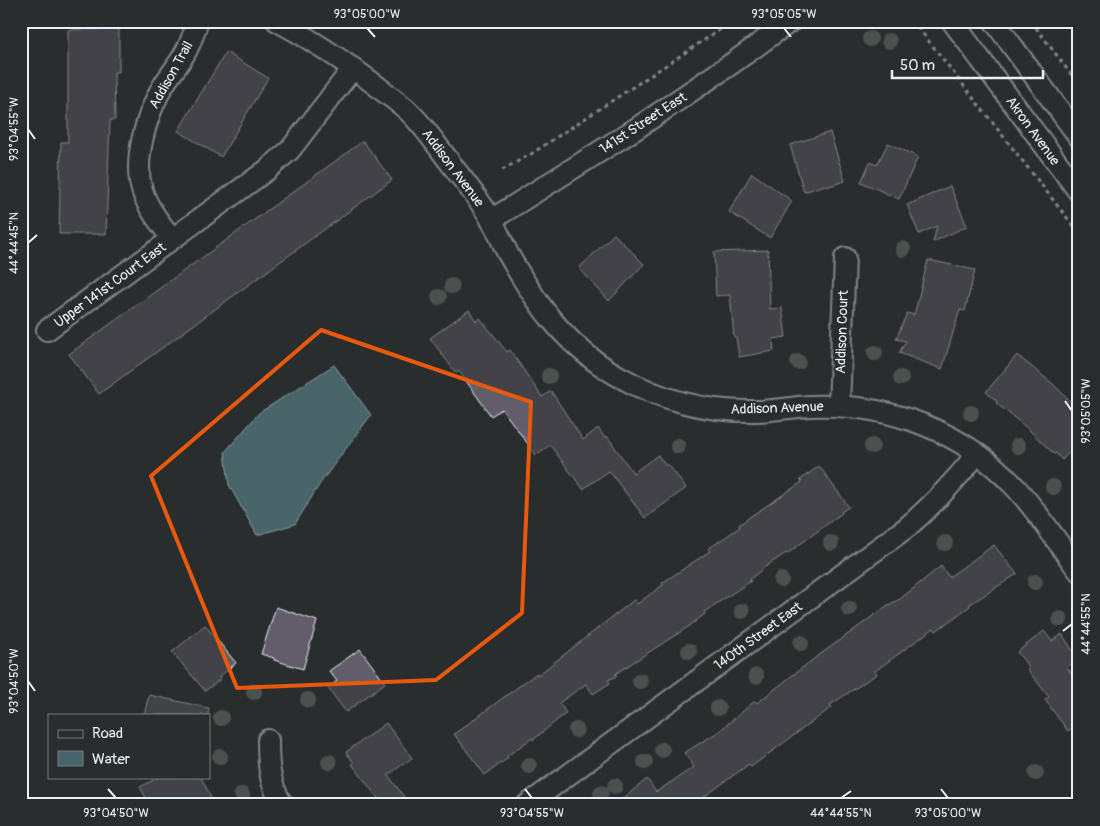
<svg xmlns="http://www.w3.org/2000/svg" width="1100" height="826" viewBox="0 0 1100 826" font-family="Pangolin,sans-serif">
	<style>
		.water { fill: #48656b; stroke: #889da3 }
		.building { fill: #635b6b; stroke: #e8f1f8 }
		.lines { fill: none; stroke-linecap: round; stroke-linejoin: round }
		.minor-casing { stroke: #e8f1f8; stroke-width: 24 }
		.path { stroke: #e8f1f8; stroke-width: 3; stroke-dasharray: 4 4; stroke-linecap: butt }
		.minor { stroke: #2a2d2e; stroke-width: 20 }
		.tree { fill: #727b79 }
		.marked { fill: none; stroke: #e8590c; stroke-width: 4; stroke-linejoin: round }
		.ticks { fill: none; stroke: #e8f1f8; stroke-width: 2 }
		.labels { text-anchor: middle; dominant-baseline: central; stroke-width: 4; stroke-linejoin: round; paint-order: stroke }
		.street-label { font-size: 14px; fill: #e8f1f8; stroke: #2a2d2e }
		.neatline { fill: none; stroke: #e8f1f8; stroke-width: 2 }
		.ticks-label { font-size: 12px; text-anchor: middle; fill: #e8f1f8 }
	</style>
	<rect width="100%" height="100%" fill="#2a2d2e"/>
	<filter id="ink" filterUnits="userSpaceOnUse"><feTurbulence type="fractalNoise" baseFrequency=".02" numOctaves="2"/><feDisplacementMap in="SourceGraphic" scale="10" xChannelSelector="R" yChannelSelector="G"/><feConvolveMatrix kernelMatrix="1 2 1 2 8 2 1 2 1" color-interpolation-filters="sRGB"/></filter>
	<g filter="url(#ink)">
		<!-- water -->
		<path class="water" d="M 334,365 L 371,415 L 321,482 L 295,524 L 257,535 L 229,485 L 225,452 L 259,413 Z"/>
		<!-- building -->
		<g class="building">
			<path d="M 119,29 L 119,72 L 114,72 L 115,120 L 110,120 L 106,234 L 59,234 L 61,142 L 68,142 L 68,30 Z"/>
			<path d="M 226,52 L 268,78 L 221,157 L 178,131 Z"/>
			<path d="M 830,132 L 845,181 L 826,187 L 825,185 L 804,192 L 790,145 Z"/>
			<path d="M 363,141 L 392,180 L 99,394 L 69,354 Z"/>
			<path d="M 888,143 L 918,157 L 899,199 L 861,182 L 870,162 L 877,165 Z"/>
			<path d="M 752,173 L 792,201 L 770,238 L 729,212 Z"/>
			<path d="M 950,186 L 967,226 L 933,242 L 937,226 L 919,234 L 907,205 Z"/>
			<path d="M 614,234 L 644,264 L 609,301 L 579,268 Z"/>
			<path d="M 768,250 L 770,309 L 782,308 L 786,337 L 773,339 L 774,351 L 739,357 L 736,337 L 734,337 L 730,295 L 716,296 L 714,252 Z"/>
			<path d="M 928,260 L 975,270 L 965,311 L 960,310 L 942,369 L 899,353 L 906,341 L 896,339 L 907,313 L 914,315 Z"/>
			<path d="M 469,310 L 476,321 L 480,318 L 507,352 L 510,350 L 542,397 L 551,391 L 583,440 L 598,428 L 605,438 L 607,436 L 633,473 L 658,455 L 666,466 L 668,464 L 686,488 L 645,518 L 609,471 L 583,489 L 550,445 L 536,455 L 502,409 L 491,416 L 459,371 L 456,373 L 430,338 Z"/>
			<path d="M 1017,355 L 1053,384 L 1079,410 L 1079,442 L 1062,460 L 1056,453 L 1054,454 L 1027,428 L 996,403 L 997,401 L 986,392 Z"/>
			<path d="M 819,466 L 849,507 L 841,512 L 842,513 L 787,554 L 786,553 L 765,567 L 749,580 L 751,581 L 704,612 L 705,614 L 688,627 L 615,674 L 617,676 L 608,680 L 610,683 L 593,694 L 586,684 L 559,703 L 566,713 L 533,740 L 532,738 L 507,756 L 508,758 L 485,775 L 454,734 L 537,673 L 538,675 L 634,600 L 637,604 L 663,585 L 662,583 L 710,551 L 708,549 L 740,527 L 739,525 L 751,516 L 802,482 L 800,480 Z"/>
			<path d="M 994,545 L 1017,574 L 969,605 L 970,606 L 936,631 L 934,628 L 875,671 L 877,674 L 830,705 L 832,707 L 751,767 L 749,764 L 693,805 L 615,805 L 647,779 L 656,792 L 694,767 L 684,753 L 718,732 L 755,701 L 757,703 L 803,667 L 888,605 L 900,599 L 941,566 L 949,577 Z"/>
			<path d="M 276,607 L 317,621 L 303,669 L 274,660 L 274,658 L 261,654 Z"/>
			<path d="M 205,625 L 236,663 L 219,677 L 221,679 L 205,691 L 172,652 Z"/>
			<path d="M 1044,631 L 1052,641 L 1062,634 L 1078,659 L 1067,667 L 1079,684 L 1079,723 L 1068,731 L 1045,700 L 1049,697 L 1027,669 L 1029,667 L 1017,652 Z"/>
			<path d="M 360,649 L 385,683 L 346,712 L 328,688 L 337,681 L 329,671 Z"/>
			<path d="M 149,695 L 209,708 L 208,715 L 144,715 Z"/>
			<path d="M 386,723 L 412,758 L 388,775 L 410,805 L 383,805 L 352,764 L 354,763 L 346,752 Z"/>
			<path d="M 159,777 L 201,777 L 211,798 L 199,805 L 150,805 L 140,787 Z"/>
		</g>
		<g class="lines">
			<!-- minor casing -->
			<g class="minor-casing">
				<g id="minor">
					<path d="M 277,21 C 313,40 345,62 377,86 C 386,94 397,101 406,109 C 424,125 437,146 452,165 C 465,183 480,200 491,219 C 497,230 502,241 507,252 C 536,304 567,348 620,377 C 661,400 708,412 754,411 C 774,411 792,407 811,406 C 888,403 964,431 1016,488 C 1040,514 1058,544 1079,571"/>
					<path d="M 952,21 L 1079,192"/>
					<path d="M 994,21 L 1079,137"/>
					<path d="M 491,220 L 637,128 L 734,62 L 791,21"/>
					<path d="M 172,239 C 161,224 148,209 142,190 C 133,160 146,118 160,91 C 167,78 178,66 185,53 C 191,43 194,32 198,21"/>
					<path d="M 47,330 L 267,170 L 290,150 L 353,68"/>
					<path d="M 839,406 L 845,258"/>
					<path d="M 268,740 C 268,763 269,785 283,805"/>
					<path d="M 527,805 L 906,528 C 933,505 955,481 977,454"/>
				</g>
			</g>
			<!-- path -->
			<g class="path">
				<path d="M 913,21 L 1079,233"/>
				<path d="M 1031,21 L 1079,85"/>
				<path d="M 502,170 L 531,154 L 733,21"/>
			</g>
			<!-- minor -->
			<use href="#minor" class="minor"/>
		</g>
		<!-- trees -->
		<g class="tree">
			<circle cx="870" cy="39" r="8"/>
			<circle cx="889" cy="41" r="8"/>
			<circle cx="903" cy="249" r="8"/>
			<circle cx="452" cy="286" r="8"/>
			<circle cx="439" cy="297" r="8"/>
			<circle cx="875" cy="353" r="8"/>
			<circle cx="798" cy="362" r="8"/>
			<circle cx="549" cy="376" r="8"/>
			<circle cx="901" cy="378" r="8"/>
			<circle cx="971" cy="413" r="8"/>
			<circle cx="678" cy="446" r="8"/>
			<circle cx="872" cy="446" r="8"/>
			<circle cx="1018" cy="446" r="8"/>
			<circle cx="1053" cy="487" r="8"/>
			<circle cx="831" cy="543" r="8"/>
			<circle cx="945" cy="543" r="8"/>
			<circle cx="781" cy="580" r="8"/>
			<circle cx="1035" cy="582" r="8"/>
			<circle cx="849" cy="609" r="8"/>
			<circle cx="742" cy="611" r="8"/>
			<circle cx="1060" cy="619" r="8"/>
			<circle cx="801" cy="643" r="8"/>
			<circle cx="689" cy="651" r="8"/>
			<circle cx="756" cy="676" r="8"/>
			<circle cx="640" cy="681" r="8"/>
			<circle cx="254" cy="692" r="8"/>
			<circle cx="308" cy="700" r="8"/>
			<circle cx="718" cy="708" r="8"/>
			<circle cx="221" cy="718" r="8"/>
			<circle cx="576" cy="730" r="8"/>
			<circle cx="662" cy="750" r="8"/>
			<circle cx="220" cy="757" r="8"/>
			<circle cx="329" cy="762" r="8"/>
			<circle cx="645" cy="762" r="8"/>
			<circle cx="529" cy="766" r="8"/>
			<circle cx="1036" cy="773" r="8"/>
			<circle cx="615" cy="786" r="8"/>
			<circle cx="601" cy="793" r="8"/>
			<circle cx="242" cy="795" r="8"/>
		</g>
	</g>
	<!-- marked area -->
	<path d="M0 0H1100V826H0ZM 321,330 L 531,402 L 522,613 L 436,680 L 237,688 L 151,476 Z" fill="#2a2d2e" fill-opacity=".55" fill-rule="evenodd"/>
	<path class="marked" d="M 321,330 L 531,402 L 522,613 L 436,680 L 237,688 L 151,476 Z"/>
	<!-- ticks -->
	<path class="ticks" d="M 367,28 L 375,37M 784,28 L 791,37M 28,129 L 35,139M 28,243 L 37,235M 1065,401 L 1072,411M 1063,631 L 1072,624M 28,681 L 35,691M 108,789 L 116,798M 525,789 L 532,798M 941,789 L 948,798M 841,798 L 851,791"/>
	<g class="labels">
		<!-- street labels -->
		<g class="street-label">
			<text transform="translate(171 75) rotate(-61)">Addison Trail</text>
			<text transform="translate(643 123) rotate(-33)">141st Street East</text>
			<text transform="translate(1033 131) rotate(54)">Akron Avenue</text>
			<text transform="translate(453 168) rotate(53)">Addison Avenue</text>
			<text transform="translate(110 285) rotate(-36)">Upper 141st Court East</text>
			<text transform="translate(842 332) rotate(-88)">Addison Court</text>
			<text transform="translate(777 408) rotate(-2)">Addison Avenue</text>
			<text transform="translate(758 636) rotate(-36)">140th Street East</text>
		</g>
	</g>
	<!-- margin -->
	<rect width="1100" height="826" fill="none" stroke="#2a2d2e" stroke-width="55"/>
	<!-- legend -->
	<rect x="48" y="714" width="162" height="65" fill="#2a2d2e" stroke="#767b7f"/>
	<rect x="58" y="730" width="25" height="8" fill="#2a2d2e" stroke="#767b7f"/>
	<text x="92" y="738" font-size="15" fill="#e8f1f8">Road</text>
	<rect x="58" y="751" width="25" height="15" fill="#48656b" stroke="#767b7f"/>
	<text x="92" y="764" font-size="15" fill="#e8f1f8">Water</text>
	<!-- scale -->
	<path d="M892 70v8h151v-8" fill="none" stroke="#e8f1f8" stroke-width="2.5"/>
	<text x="900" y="70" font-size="15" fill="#e8f1f8" stroke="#2a2d2e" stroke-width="4" paint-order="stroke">50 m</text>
	<rect x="28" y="28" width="1044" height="770" class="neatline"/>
	<g class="ticks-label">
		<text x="367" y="18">93°05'00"W</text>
		<text x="784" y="18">93°05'05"W</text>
		<text transform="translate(14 129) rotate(-90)" y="4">93°04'55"W</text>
		<text transform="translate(14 243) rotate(-90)" y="4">44°44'45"N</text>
		<text transform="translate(1086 411) rotate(-90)" y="4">93°05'05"W</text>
		<text transform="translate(1086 624) rotate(-90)" y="4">44°44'55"N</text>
		<text transform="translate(14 681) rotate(-90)" y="4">93°04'50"W</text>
		<text x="116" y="817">93°04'50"W</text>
		<text x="532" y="817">93°04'55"W</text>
		<text x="841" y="817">44°44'55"N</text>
		<text x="948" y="817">93°05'00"W</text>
	</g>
</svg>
